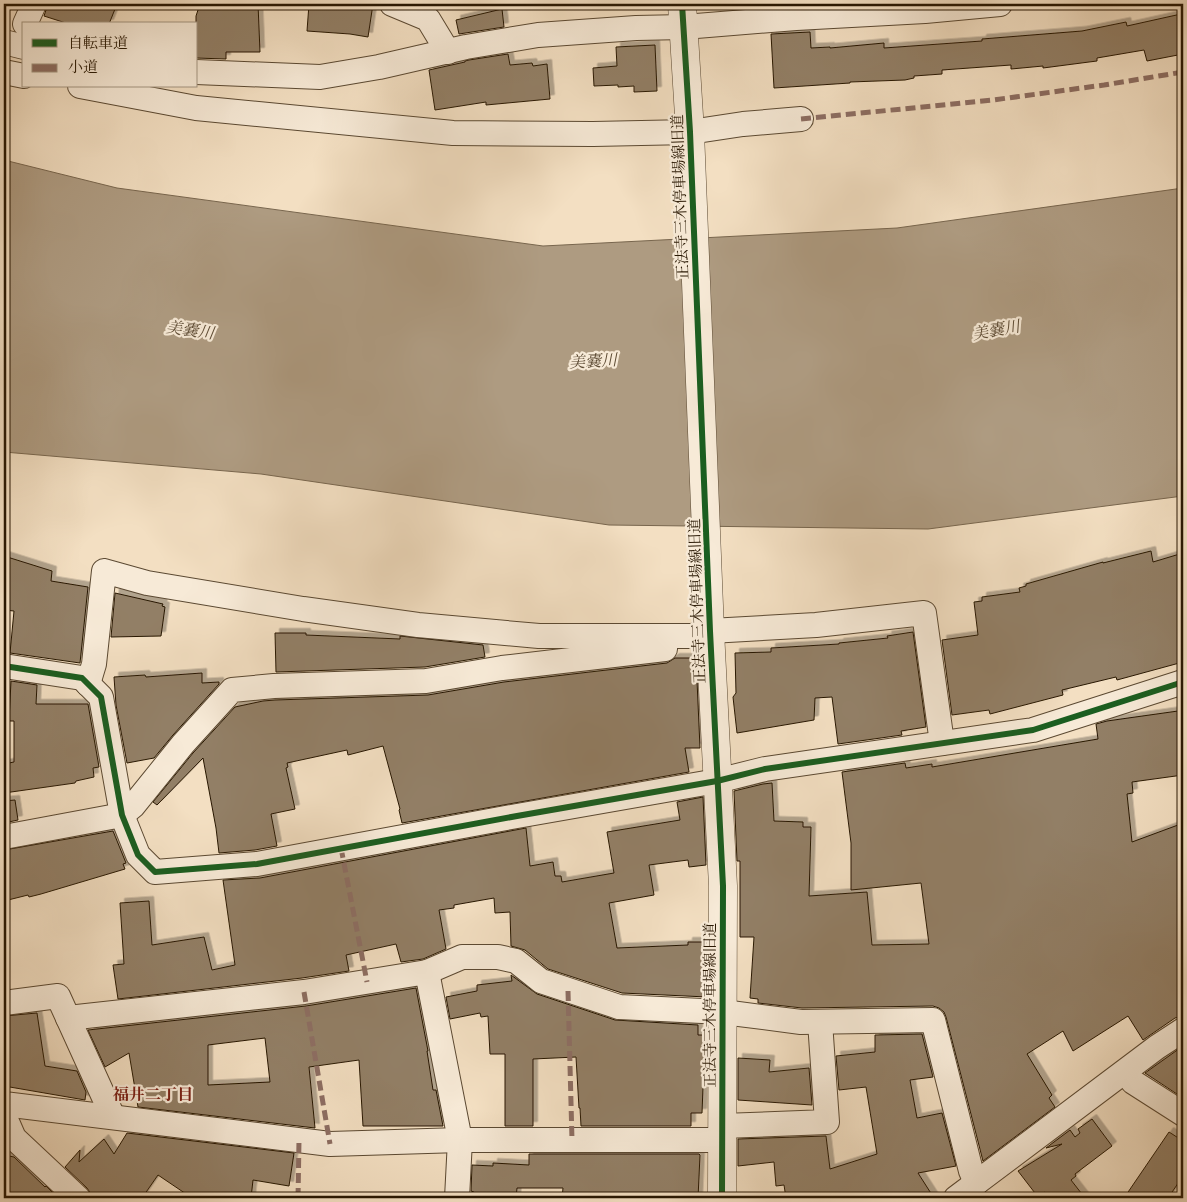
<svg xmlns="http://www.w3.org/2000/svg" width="1187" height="1202" viewBox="0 0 1187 1202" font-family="'IM FELL Great Primer','Noto Serif JP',serif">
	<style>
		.water { fill: #ae9b81; stroke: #78664e }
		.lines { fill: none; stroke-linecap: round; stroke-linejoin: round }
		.stream { stroke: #78664e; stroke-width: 8 }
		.building { fill: #927f66; stroke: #281702; fill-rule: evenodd; filter: url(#shadow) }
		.minor-casing { stroke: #5b4932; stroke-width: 26 }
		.tertiary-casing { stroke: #5b4932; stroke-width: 29 }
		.minor { stroke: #f7ead7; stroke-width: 24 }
		.tertiary { stroke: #f7ead7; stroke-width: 28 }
		.quiet { stroke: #8d6e63; stroke-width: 5; stroke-dasharray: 10 5; stroke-linecap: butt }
		.cycleway-casing { stroke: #f7ead7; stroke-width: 9 }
		.cycleway { stroke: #1b5e20; stroke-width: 6 }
		.labels { text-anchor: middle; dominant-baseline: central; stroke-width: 4.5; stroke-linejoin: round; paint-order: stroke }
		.street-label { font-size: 15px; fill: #281702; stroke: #f7ead7 }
		.water-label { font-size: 16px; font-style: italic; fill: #5e4c35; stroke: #f7ead7 }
		.neighbourhood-label { font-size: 16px; font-weight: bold; fill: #7a1f14; stroke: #f7ead7 }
	</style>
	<defs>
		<filter id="shadow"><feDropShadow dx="4.5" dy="-4.5" stdDeviation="0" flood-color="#0004"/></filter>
	</defs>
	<rect width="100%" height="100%" fill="#f3dfc2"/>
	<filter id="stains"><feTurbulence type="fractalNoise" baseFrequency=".004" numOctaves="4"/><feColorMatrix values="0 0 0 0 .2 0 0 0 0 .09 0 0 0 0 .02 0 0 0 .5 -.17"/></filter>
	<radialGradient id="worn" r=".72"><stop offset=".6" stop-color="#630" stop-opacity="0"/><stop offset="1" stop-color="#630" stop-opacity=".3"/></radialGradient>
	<!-- water -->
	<path class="water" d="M 4,160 L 117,188 L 543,246 L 897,228 L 1183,188 L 1183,496 L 928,529 L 609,525 L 261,474 L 4,452 Z"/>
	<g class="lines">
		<!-- stream -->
		<path class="stream" d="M 1182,1198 L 1183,1197"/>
	</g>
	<!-- building -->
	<g class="building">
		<path d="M 48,4 L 117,4 L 109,24 L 69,24 L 44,16 Z"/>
		<path d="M 200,4 L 213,5 L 258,4 L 260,52 L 226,52 L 226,59 L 196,58 L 196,16 Z"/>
		<path d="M 309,4 L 373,4 L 368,37 L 350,34 L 307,31 Z"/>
		<path d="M 502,9 L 504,27 L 459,34 L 456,20 Z"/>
		<path d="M 1181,14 L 1183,27 L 1183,54 L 1147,61 L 1144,50 L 1097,58 L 1097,61 L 1089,62 L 1043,68 L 1043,66 L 1011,69 L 1011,65 L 942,70 L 942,74 L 914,76 L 914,78 L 905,80 L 850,82 L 850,83 L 774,88 L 771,34 L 810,32 L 811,48 L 830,47 L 830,48 L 884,43 L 884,48 L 982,41 L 982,39 L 1082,31 L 1126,22 L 1127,26 Z"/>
		<path d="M 655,45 L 657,91 L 634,92 L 634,86 L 618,87 L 618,85 L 594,86 L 593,68 L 617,66 L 616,47 Z"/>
		<path d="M 508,54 L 510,65 L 532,63 L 533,66 L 547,64 L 550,99 L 486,105 L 486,102 L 435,110 L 429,70 L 465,62 L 465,61 L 469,60 Z"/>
		<path d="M 1151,551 L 1153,562 L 1183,553 L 1183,662 L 1117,680 L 1116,677 L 1062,690 L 1063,695 L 990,714 L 989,710 L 952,715 L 942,640 L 978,635 L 974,602 L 982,601 L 982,597 L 1020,592 L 1019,588 L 1026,586 L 1026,584 L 1103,562 L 1103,563 Z"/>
		<path d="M 4,556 L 52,571 L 51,581 L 88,587 L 80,663 L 10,653 L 14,611 L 4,610 Z"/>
		<path d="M 115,593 L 163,604 L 162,606 L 165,607 L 161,636 L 111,637 Z"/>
		<path d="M 913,632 L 926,727 L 901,731 L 902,735 L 838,744 L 832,697 L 815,698 L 814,720 L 737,733 L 733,697 L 736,693 L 735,653 L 771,652 L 771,648 L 839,644 L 839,643 L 888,638 L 887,636 Z"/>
		<path d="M 275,633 L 306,633 L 306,635 L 400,639 L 400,636 L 483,645 L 485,657 L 425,667 L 276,672 Z"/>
		<path d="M 675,658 L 696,658 L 700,748 L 685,748 L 689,772 L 402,823 L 399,810 L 400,809 L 383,746 L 348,755 L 347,750 L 287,763 L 288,767 L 286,768 L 295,809 L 271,814 L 277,846 L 255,850 L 219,853 L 216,828 L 203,758 L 157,805 L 153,802 L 193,753 L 235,707 L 263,701 L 275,700 L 428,695 L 504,682 L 667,663 Z"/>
		<path d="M 202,673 L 202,683 L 219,682 L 219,684 L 173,735 L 154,758 L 127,763 L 116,705 L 114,677 L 145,675 L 146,677 Z"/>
		<path d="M 11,681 L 37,685 L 36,704 L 88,704 L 99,767 L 93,768 L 94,777 L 76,781 L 75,783 L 4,793 L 4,764 L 14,762 L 14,721 L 9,721 Z"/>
		<path d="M 1178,711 L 1183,737 L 1183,775 L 1132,782 L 1133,793 L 1127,794 L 1132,842 L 1178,825 L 1183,840 L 1183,1016 L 1175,1018 L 1143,1040 L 1128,1016 L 1073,1051 L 1063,1031 L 1027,1054 L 1052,1095 L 1049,1098 L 1055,1107 L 983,1161 L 946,1017 L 944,1012 L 939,1008 L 933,1006 L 802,1008 L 758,1003 L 758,999 L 750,998 L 754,937 L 740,937 L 740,861 L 737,861 L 734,791 L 763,784 L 772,783 L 774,821 L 803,822 L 803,827 L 811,827 L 809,896 L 867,892 L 872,945 L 929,944 L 921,883 L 851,890 L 851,843 L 842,772 L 905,763 L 906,768 L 932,764 L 932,767 L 1098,739 L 1096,724 L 1107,721 Z"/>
		<path d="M 703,797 L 706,865 L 689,867 L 688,860 L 649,865 L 654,895 L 609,903 L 617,948 L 688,945 L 688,942 L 707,942 L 707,997 L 622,993 L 548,969 L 525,950 L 511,946 L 510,912 L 495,913 L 494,898 L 454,905 L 454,908 L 439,910 L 446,949 L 423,959 L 401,962 L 396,944 L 346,955 L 349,971 L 302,978 L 118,999 L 113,965 L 124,964 L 120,903 L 149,901 L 152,945 L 204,937 L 212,970 L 235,965 L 223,880 L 260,878 L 526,828 L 530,866 L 553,862 L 555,876 L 561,876 L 562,882 L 614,873 L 607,832 L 680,820 L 677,802 Z"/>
		<path d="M 15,800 L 18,820 L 4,823 L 4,801 Z"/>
		<path d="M 113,831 L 126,863 L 123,864 L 125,869 L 41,894 L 29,897 L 28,895 L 8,900 L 4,880 L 4,850 Z"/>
		<path d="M 511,975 L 537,994 L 615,1020 L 698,1025 L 698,1035 L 705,1035 L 702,1113 L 691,1113 L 691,1126 L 581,1126 L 580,1108 L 579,1108 L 576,1057 L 533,1059 L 533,1126 L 505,1126 L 505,1054 L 490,1054 L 488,1016 L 481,1017 L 480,1013 L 450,1019 L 446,997 L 477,991 L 477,985 L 512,981 Z"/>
		<path d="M 416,988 L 428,1051 L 427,1051 L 433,1090 L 436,1090 L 443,1126 L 363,1126 L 359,1060 L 309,1067 L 315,1128 L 138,1107 L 129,1053 L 105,1067 L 88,1030 L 306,1006 ZM 265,1038 L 270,1082 L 208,1085 L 208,1045 Z"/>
		<path d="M 37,1013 L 45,1066 L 77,1071 L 86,1092 L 85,1100 L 4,1086 L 7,1069 L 4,1047 L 4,1016 Z"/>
		<path d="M 922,1034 L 933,1077 L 910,1080 L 917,1118 L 942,1113 L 956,1166 L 918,1173 L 934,1198 L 786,1198 L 784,1185 L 776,1186 L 774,1162 L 738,1166 L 738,1139 L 826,1136 L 830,1169 L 877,1154 L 866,1087 L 839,1090 L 836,1056 L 875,1052 L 875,1035 Z"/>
		<path d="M 1183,1046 L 1183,1098 L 1145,1073 Z"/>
		<path d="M 738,1058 L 770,1060 L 769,1072 L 809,1068 L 812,1105 L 738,1100 Z"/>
		<path d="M 1092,1119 L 1112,1146 L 1075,1174 L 1076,1176 L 1071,1180 L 1085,1198 L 1050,1198 L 1045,1192 L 1038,1197 L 1018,1171 L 1062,1144 L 1046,1148 L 1070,1130 L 1075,1137 L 1080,1133 L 1078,1129 Z"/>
		<path d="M 1169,1132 L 1183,1141 L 1183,1176 L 1168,1198 L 1124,1198 Z"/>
		<path d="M 127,1133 L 294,1153 L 289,1186 L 253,1180 L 251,1198 L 192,1198 L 158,1175 L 142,1198 L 91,1198 L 91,1194 L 87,1188 L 65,1167 L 80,1150 L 79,1162 L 104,1139 L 114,1154 Z"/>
		<path d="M 529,1154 L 699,1154 L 700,1155 L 698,1198 L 562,1198 L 563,1188 L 517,1188 L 516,1198 L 474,1198 L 474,1192 L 471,1191 L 472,1165 L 493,1166 L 493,1163 L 529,1165 Z"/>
		<path d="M 4,1155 L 14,1157 L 45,1187 L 46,1186 L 58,1198 L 4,1198 Z"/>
	</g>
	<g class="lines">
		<!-- minor casing -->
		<g class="minor-casing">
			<g id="minor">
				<path d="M 392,4 L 428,19 L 448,52"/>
				<path d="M 25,24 L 34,4"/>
				<path d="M 4,42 L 24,47"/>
				<path d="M 4,72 L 24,76"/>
				<path d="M 196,72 L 320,77 L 379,67 L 466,47 L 538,35 L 636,28 L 684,27 L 796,18 L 925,11 L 1000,4"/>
				<path d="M 80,86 L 196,108 L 453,133 L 593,134 L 690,132 L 743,124 L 801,119"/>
				<path d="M 4,666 L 82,678 L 101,697 L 122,815 L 138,855 L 155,872 L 257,864 L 517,816 L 717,781 L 765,769 L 1033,730 L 1183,682"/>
				<path d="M 88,684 L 94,664 L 104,571 L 147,583 L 303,609 L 418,625 L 539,636 L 692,636 L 710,631 L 816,625 L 924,613 L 942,743"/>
				<path d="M 4,837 L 122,815 L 133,806 L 183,744 L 232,690 L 274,686 L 426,681 L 502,668 L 665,649"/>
				<path d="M 427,972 L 462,957 L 498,957 L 516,961 L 541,981 L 619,1007 L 723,1012 L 801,1022 L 933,1020 L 971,1171 L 976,1183"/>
				<path d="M 4,1003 L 58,996 L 113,1117"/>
				<path d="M 68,1018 L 304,992 L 427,972 L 460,1140 L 457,1198"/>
				<path d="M 1125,1072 L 1133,1082 L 1183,1114"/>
				<path d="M 4,1104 L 330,1144 L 460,1140 L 722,1140"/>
				<path d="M 4,1115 L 14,1138 L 78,1198"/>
				<path d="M 722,1126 L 827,1122 L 820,1022"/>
				<path d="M 956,1198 L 1157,1047 L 1183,1030"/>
			</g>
		</g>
		<!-- tertiary casing -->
		<g class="tertiary-casing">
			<path id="tertiary" d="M 682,4 L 690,132 L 710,631 L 723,886 L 722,1198"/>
		</g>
		<!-- minor -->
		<use href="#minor" class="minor"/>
		<!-- tertiary -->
		<use href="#tertiary" class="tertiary"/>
		<!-- quiet -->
		<g class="quiet">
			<path d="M 801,119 L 993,100 L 1104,85 L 1183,72"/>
			<path d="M 341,848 L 367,982"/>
			<path d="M 568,991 L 572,1140"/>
			<path d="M 304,992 L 330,1144"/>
			<path d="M 298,1198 L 299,1140"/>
		</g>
		<!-- cycleway casing -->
		<g class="cycleway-casing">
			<g id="cycleway">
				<path d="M 682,4 L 690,132 L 710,631 L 723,886 L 722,1198"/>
				<path d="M 4,666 L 82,678 L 101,697 L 122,815 L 138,855 L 155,872 L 257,864 L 517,816 L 717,781 L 765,769 L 1033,730 L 1183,682"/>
			</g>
		</g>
		<!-- cycleway -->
		<use href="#cycleway" class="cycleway"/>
	</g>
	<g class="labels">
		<!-- street labels -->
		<g class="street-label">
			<text transform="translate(680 197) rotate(-92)">正法寺三木停車場線旧道</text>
			<text transform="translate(697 601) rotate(-92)">正法寺三木停車場線旧道</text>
			<text transform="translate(710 1005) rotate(-90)">正法寺三木停車場線旧道</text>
		</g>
		<!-- water labels -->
		<g class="water-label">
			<text transform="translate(190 330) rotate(8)">美嚢川</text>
			<text transform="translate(996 330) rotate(-10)">美嚢川</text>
			<text transform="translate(593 361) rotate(-3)">美嚢川</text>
		</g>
		<!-- neighbourhood labels -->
		<g class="neighbourhood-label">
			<text x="153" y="1094">福井二丁目</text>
		</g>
	</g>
	<!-- margin -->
	<rect width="1187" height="1202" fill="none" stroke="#f3dfc2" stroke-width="20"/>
	<rect x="5" y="5" width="1177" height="1192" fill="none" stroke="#281702" stroke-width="2.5"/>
	<rect x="10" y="10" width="1167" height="1182" fill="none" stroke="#281702"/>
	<!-- legend -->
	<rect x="22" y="22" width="175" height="65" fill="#f7ead7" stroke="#a49682"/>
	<rect x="32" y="39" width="25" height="8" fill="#1b5e20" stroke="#a49682"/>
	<text x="68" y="48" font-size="15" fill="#281702">自転車道</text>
	<rect x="32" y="64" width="25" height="8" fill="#8d6e63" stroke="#a49682"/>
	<text x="68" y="72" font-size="15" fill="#281702">小道</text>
	<rect width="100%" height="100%" filter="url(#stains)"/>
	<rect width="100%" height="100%" fill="url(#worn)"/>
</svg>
